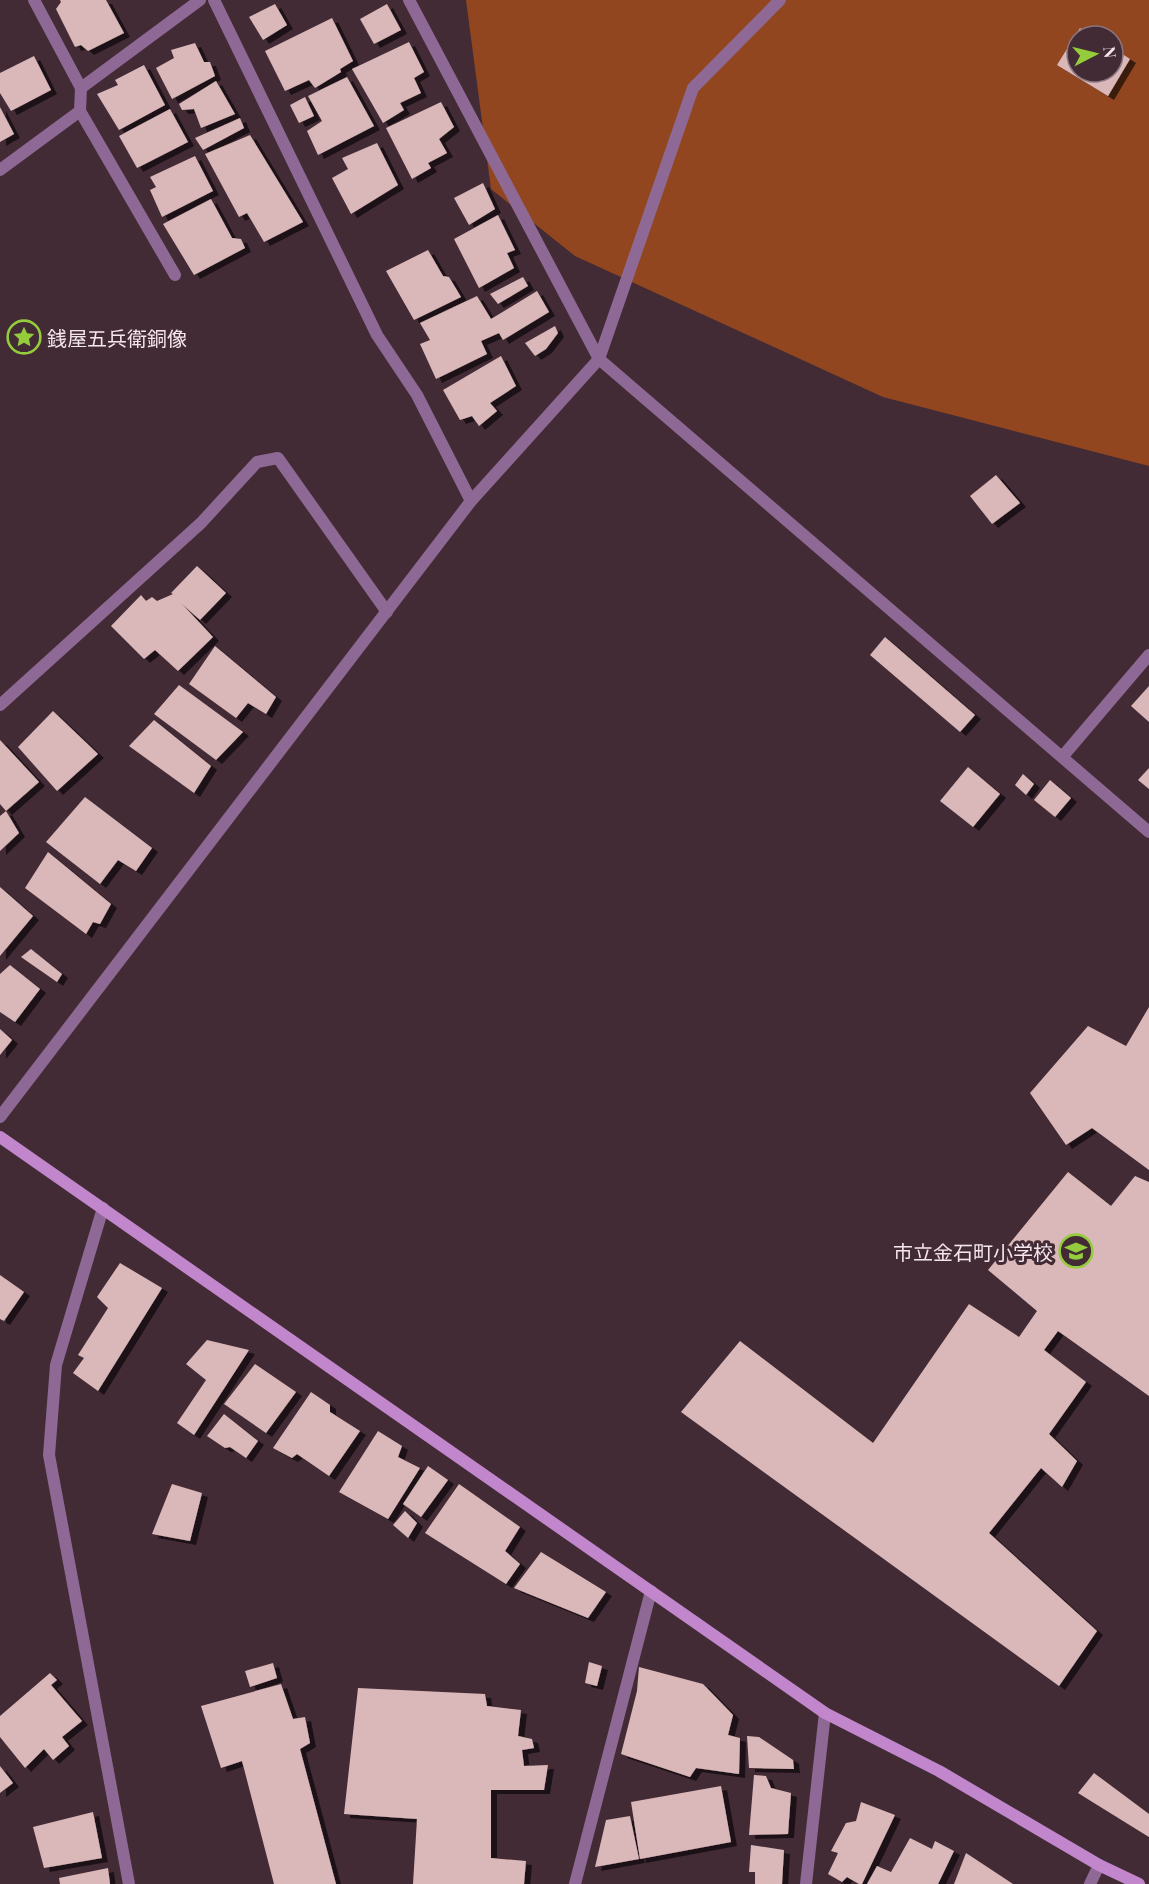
<svg xmlns="http://www.w3.org/2000/svg" width="1149" height="1884" viewBox="0 0 1149 1884" font-family="'Playfair Display','Noto Sans JP',serif">
	<style>
		.forest { fill: #92461f; fill-rule: evenodd }
		.building { fill: #dab8b9; filter: url(#shadow) }
		.lines { fill: none; stroke-linecap: round; stroke-linejoin: round }
		.street { stroke: #8f6995; stroke-width: 12 }
		.secondary { stroke: #c286cc; stroke-width: 12 }
		.labels { text-anchor: middle; dominant-baseline: central; stroke-width: 6; stroke-linejoin: round; paint-order: stroke }
		.poi-label { font-size: 20px; fill: #f5e5ec; stroke: #432b36; text-anchor: start }
	</style>
	<defs>
		<filter id="shadow"><feDropShadow dx="6" dy="4" stdDeviation="0" flood-color="#0009"/></filter>
	</defs>
	<rect width="100%" height="100%" fill="#432b36"/>
	<!-- forest -->
	<path class="forest" d="M 466,0 L 1149,0 L 1149,466 L 883,397 L 575,256 L 491,189 ZM 1077,36 L 1113,36 L 1113,72 L 1077,72 Z"/>
	<!-- building -->
	<g class="building">
		<path d="M 60,0 L 106,0 L 124,33 L 88,51 L 81,45 L 75,47 L 56,9 L 61,2 Z"/>
		<path d="M 275,4 L 287,25 L 263,40 L 249,17 Z"/>
		<path d="M 387,4 L 401,30 L 374,44 L 360,19 Z"/>
		<path d="M 332,18 L 353,61 L 340,69 L 341,72 L 315,88 L 309,80 L 285,91 L 265,51 Z"/>
		<path d="M 1080,28 L 1093,36 L 1077,36 L 1077,72 L 1113,72 L 1113,48 L 1130,59 L 1108,96 L 1057,65 Z"/>
		<path d="M 409,42 L 424,72 L 414,78 L 421,93 L 400,103 L 404,110 L 383,123 L 352,69 Z"/>
		<path d="M 195,43 L 204,62 L 210,62 L 215,76 L 172,99 L 156,68 L 174,58 L 171,50 Z"/>
		<path d="M 34,56 L 51,90 L 11,111 L 0,93 L 0,73 Z"/>
		<path d="M 144,65 L 165,105 L 119,130 L 97,94 L 118,85 L 115,80 Z"/>
		<path d="M 347,77 L 374,126 L 318,155 L 307,131 L 322,121 L 308,96 Z"/>
		<path d="M 216,81 L 235,114 L 201,128 L 194,109 L 182,110 L 179,104 Z"/>
		<path d="M 305,97 L 314,116 L 299,123 L 290,105 Z"/>
		<path d="M 441,102 L 454,127 L 439,139 L 447,153 L 428,163 L 431,168 L 412,179 L 386,128 Z"/>
		<path d="M 0,107 L 14,134 L 0,142 Z"/>
		<path d="M 170,109 L 188,142 L 137,168 L 119,136 Z"/>
		<path d="M 240,118 L 244,128 L 203,150 L 195,138 Z"/>
		<path d="M 250,135 L 303,222 L 264,242 L 247,213 L 239,217 L 205,154 Z"/>
		<path d="M 377,143 L 398,185 L 351,214 L 332,178 L 348,169 L 342,158 Z"/>
		<path d="M 195,156 L 213,191 L 162,217 L 150,190 L 156,187 L 150,177 Z"/>
		<path d="M 483,183 L 495,209 L 469,225 L 454,198 Z"/>
		<path d="M 211,199 L 232,238 L 241,239 L 245,248 L 194,275 L 163,224 Z"/>
		<path d="M 498,215 L 515,250 L 507,253 L 514,268 L 479,288 L 454,239 Z"/>
		<path d="M 428,250 L 443,276 L 449,277 L 461,297 L 414,320 L 386,271 Z"/>
		<path d="M 523,277 L 528,286 L 498,304 L 490,294 Z"/>
		<path d="M 537,291 L 549,312 L 503,340 L 499,333 L 481,341 L 487,354 L 436,379 L 420,344 L 430,340 L 420,323 L 477,296 L 491,319 Z"/>
		<path d="M 555,326 L 558,333 L 546,349 L 535,356 L 525,343 Z"/>
		<path d="M 501,356 L 516,386 L 490,403 L 497,411 L 479,426 L 472,416 L 460,420 L 443,390 Z"/>
		<path d="M 996,475 L 1020,503 L 992,524 L 970,496 Z"/>
		<path d="M 197,566 L 226,593 L 200,620 L 182,604 L 213,637 L 178,671 L 155,650 L 144,659 L 111,626 L 141,595 L 146,601 L 152,597 L 157,601 L 173,594 L 171,593 Z"/>
		<path d="M 885,637 L 975,715 L 960,732 L 870,655 Z"/>
		<path d="M 215,646 L 276,697 L 266,714 L 248,703 L 236,718 L 189,684 Z"/>
		<path d="M 179,685 L 243,732 L 216,760 L 154,714 Z"/>
		<path d="M 1149,686 L 1149,722 L 1131,706 Z"/>
		<path d="M 53,711 L 98,754 L 57,791 L 18,747 Z"/>
		<path d="M 154,720 L 211,766 L 194,793 L 129,746 Z"/>
		<path d="M 0,740 L 39,782 L 6,811 L 0,804 Z"/>
		<path d="M 968,767 L 1000,794 L 973,827 L 940,801 Z"/>
		<path d="M 1149,768 L 1149,789 L 1138,780 Z"/>
		<path d="M 1023,774 L 1034,784 L 1026,795 L 1015,785 Z"/>
		<path d="M 1050,780 L 1071,798 L 1055,817 L 1034,800 Z"/>
		<path d="M 85,797 L 152,848 L 136,871 L 118,860 L 100,884 L 46,842 Z"/>
		<path d="M 6,811 L 19,833 L 0,851 L 0,816 Z"/>
		<path d="M 48,852 L 111,904 L 100,924 L 93,922 L 86,934 L 25,888 Z"/>
		<path d="M 0,887 L 33,916 L 0,956 Z"/>
		<path d="M 31,949 L 62,974 L 57,982 L 21,957 Z"/>
		<path d="M 10,965 L 40,989 L 15,1022 L 0,1012 L 0,974 Z"/>
		<path d="M 1149,1007 L 1149,1170 L 1092,1128 L 1066,1145 L 1030,1093 L 1088,1026 L 1126,1046 Z"/>
		<path d="M 0,1029 L 12,1040 L 0,1055 Z"/>
		<path d="M 1068,1172 L 1111,1206 L 1135,1176 L 1149,1182 L 1149,1396 L 1058,1331 L 1044,1350 L 1086,1382 L 1049,1434 L 1077,1461 L 1062,1487 L 1041,1468 L 989,1533 L 1097,1631 L 1059,1686 L 681,1412 L 740,1341 L 873,1443 L 969,1304 L 1019,1337 L 1037,1311 L 988,1270 Z"/>
		<path d="M 120,1263 L 162,1288 L 98,1391 L 73,1373 L 84,1358 L 78,1355 L 108,1308 L 97,1297 Z"/>
		<path d="M 0,1275 L 24,1292 L 4,1321 L 0,1319 Z"/>
		<path d="M 207,1340 L 249,1350 L 194,1435 L 177,1423 L 206,1380 L 186,1364 Z"/>
		<path d="M 255,1364 L 296,1392 L 266,1433 L 224,1404 Z"/>
		<path d="M 311,1392 L 330,1405 L 330,1412 L 360,1431 L 329,1476 L 297,1454 L 292,1458 L 273,1448 Z"/>
		<path d="M 224,1414 L 258,1441 L 246,1458 L 230,1447 L 225,1448 L 207,1436 Z"/>
		<path d="M 378,1431 L 402,1446 L 398,1457 L 420,1468 L 388,1519 L 339,1492 Z"/>
		<path d="M 428,1466 L 448,1480 L 421,1517 L 403,1504 Z"/>
		<path d="M 172,1484 L 202,1493 L 190,1541 L 152,1534 Z"/>
		<path d="M 459,1484 L 520,1527 L 505,1551 L 520,1564 L 506,1584 L 425,1533 Z"/>
		<path d="M 405,1511 L 417,1523 L 408,1538 L 393,1525 Z"/>
		<path d="M 541,1552 L 606,1592 L 588,1618 L 514,1588 Z"/>
		<path d="M 589,1662 L 602,1666 L 597,1686 L 585,1683 Z"/>
		<path d="M 273,1663 L 277,1678 L 250,1687 L 245,1671 Z"/>
		<path d="M 639,1667 L 703,1684 L 733,1715 L 728,1735 L 740,1738 L 739,1774 L 696,1768 L 690,1777 L 621,1754 L 637,1691 Z"/>
		<path d="M 50,1673 L 57,1680 L 51,1685 L 82,1721 L 62,1737 L 69,1746 L 53,1760 L 44,1749 L 25,1768 L 0,1737 L 0,1716 Z"/>
		<path d="M 281,1684 L 293,1719 L 305,1717 L 310,1743 L 300,1749 L 336,1884 L 274,1884 L 242,1761 L 221,1768 L 201,1706 Z"/>
		<path d="M 358,1688 L 485,1694 L 487,1706 L 521,1710 L 518,1736 L 532,1739 L 534,1748 L 522,1750 L 524,1766 L 548,1765 L 544,1790 L 491,1790 L 491,1858 L 526,1861 L 524,1884 L 413,1884 L 417,1819 L 344,1814 Z"/>
		<path d="M 747,1736 L 759,1737 L 793,1760 L 794,1769 L 749,1768 Z"/>
		<path d="M 0,1766 L 13,1783 L 0,1793 Z"/>
		<path d="M 1094,1773 L 1149,1814 L 1149,1837 L 1078,1793 Z"/>
		<path d="M 754,1775 L 766,1776 L 771,1788 L 791,1793 L 788,1834 L 749,1835 Z"/>
		<path d="M 721,1786 L 731,1842 L 640,1859 L 631,1802 Z"/>
		<path d="M 861,1802 L 895,1815 L 862,1884 L 859,1884 L 847,1877 L 842,1882 L 828,1874 L 838,1853 L 831,1851 L 846,1823 L 856,1821 Z"/>
		<path d="M 93,1812 L 102,1858 L 44,1868 L 33,1827 Z"/>
		<path d="M 630,1816 L 639,1859 L 595,1867 L 606,1820 Z"/>
		<path d="M 910,1838 L 932,1849 L 935,1841 L 954,1851 L 938,1884 L 867,1884 L 877,1866 L 891,1872 Z"/>
		<path d="M 751,1845 L 784,1850 L 782,1884 L 755,1884 L 755,1872 L 749,1872 Z"/>
		<path d="M 966,1853 L 1013,1884 L 954,1884 Z"/>
		<path d="M 108,1868 L 110,1884 L 60,1884 L 59,1878 Z"/>
	</g>
	<g class="lines">
		<!-- street -->
		<g class="street">
			<path d="M 34,0 L 81,88"/>
			<path d="M 214,0 L 377,335 L 417,395 L 471,501"/>
			<path d="M 409,0 L 599,359 L 1149,832"/>
			<path d="M 80,111 L 175,275"/>
			<path d="M 0,170 L 80,111 L 81,88 L 200,0"/>
			<path d="M 0,705 L 201,523 L 257,462 L 278,458 L 387,612"/>
			<path d="M 1063,756 L 1149,655"/>
			<path d="M 0,1117 L 471,501 L 599,359 L 693,88 L 780,0"/>
			<path d="M 103,1208 L 56,1365 L 49,1455 L 129,1884"/>
			<path d="M 575,1884 L 651,1591"/>
			<path d="M 806,1884 L 825,1713"/>
			<path d="M 1090,1884 L 1099,1865"/>
		</g>
		<!-- secondary -->
		<path class="secondary" d="M 0,1137 L 825,1713 L 939,1771 L 1099,1865 L 1139,1884"/>
	</g>
	<!-- icons -->
	<defs>
		<g id="sight-ring" transform="scale(1.725)"><circle r="9.5" fill="#432b36" stroke="#94cc3c" stroke-width="1.5"/><path d="M0-6L1.8-2.2L6-1.7L2.9 1.2L3.7 5.4L0 3.3L-3.7 5.4L-2.9 1.2L-6-1.7L-1.8-2.2Z" fill="#94cc3c"/></g>
		<g id="school-ring" transform="scale(1.725)"><circle r="9.5" fill="#432b36" stroke="#94cc3c" stroke-width="1.5"/><path d="M0-5L7-2L0 1L-7-2ZM-4 1L0 2.5L4 1V4Q0 6-4 4Z" fill="#94cc3c"/></g>
	</defs>
	<g fill-rule="evenodd">
		<use href="#sight-ring" x="24" y="337"/>
		<use href="#school-ring" x="1076" y="1251"/>
	</g>
	<g class="labels">
		<!-- poi labels -->
		<g class="poi-label">
			<text x="47" y="337">銭屋五兵衛銅像</text>
			<text x="1053" y="1251" text-anchor="end">市立金石町小学校</text>
		</g>
	</g>
	<!-- north arrow -->
	<g transform="translate(1095 54) rotate(83)"><circle r="28" fill="#432b36" stroke="#8a757f" stroke-width="1.5"/>
	<path d="M0-4.5L10 22L0 15L-10 22Z" fill="#94cc3c"/>
	<text y="-9" font-size="16" font-weight="bold" text-anchor="middle" fill="#f5e5ec">N</text>
	</g>
</svg>
